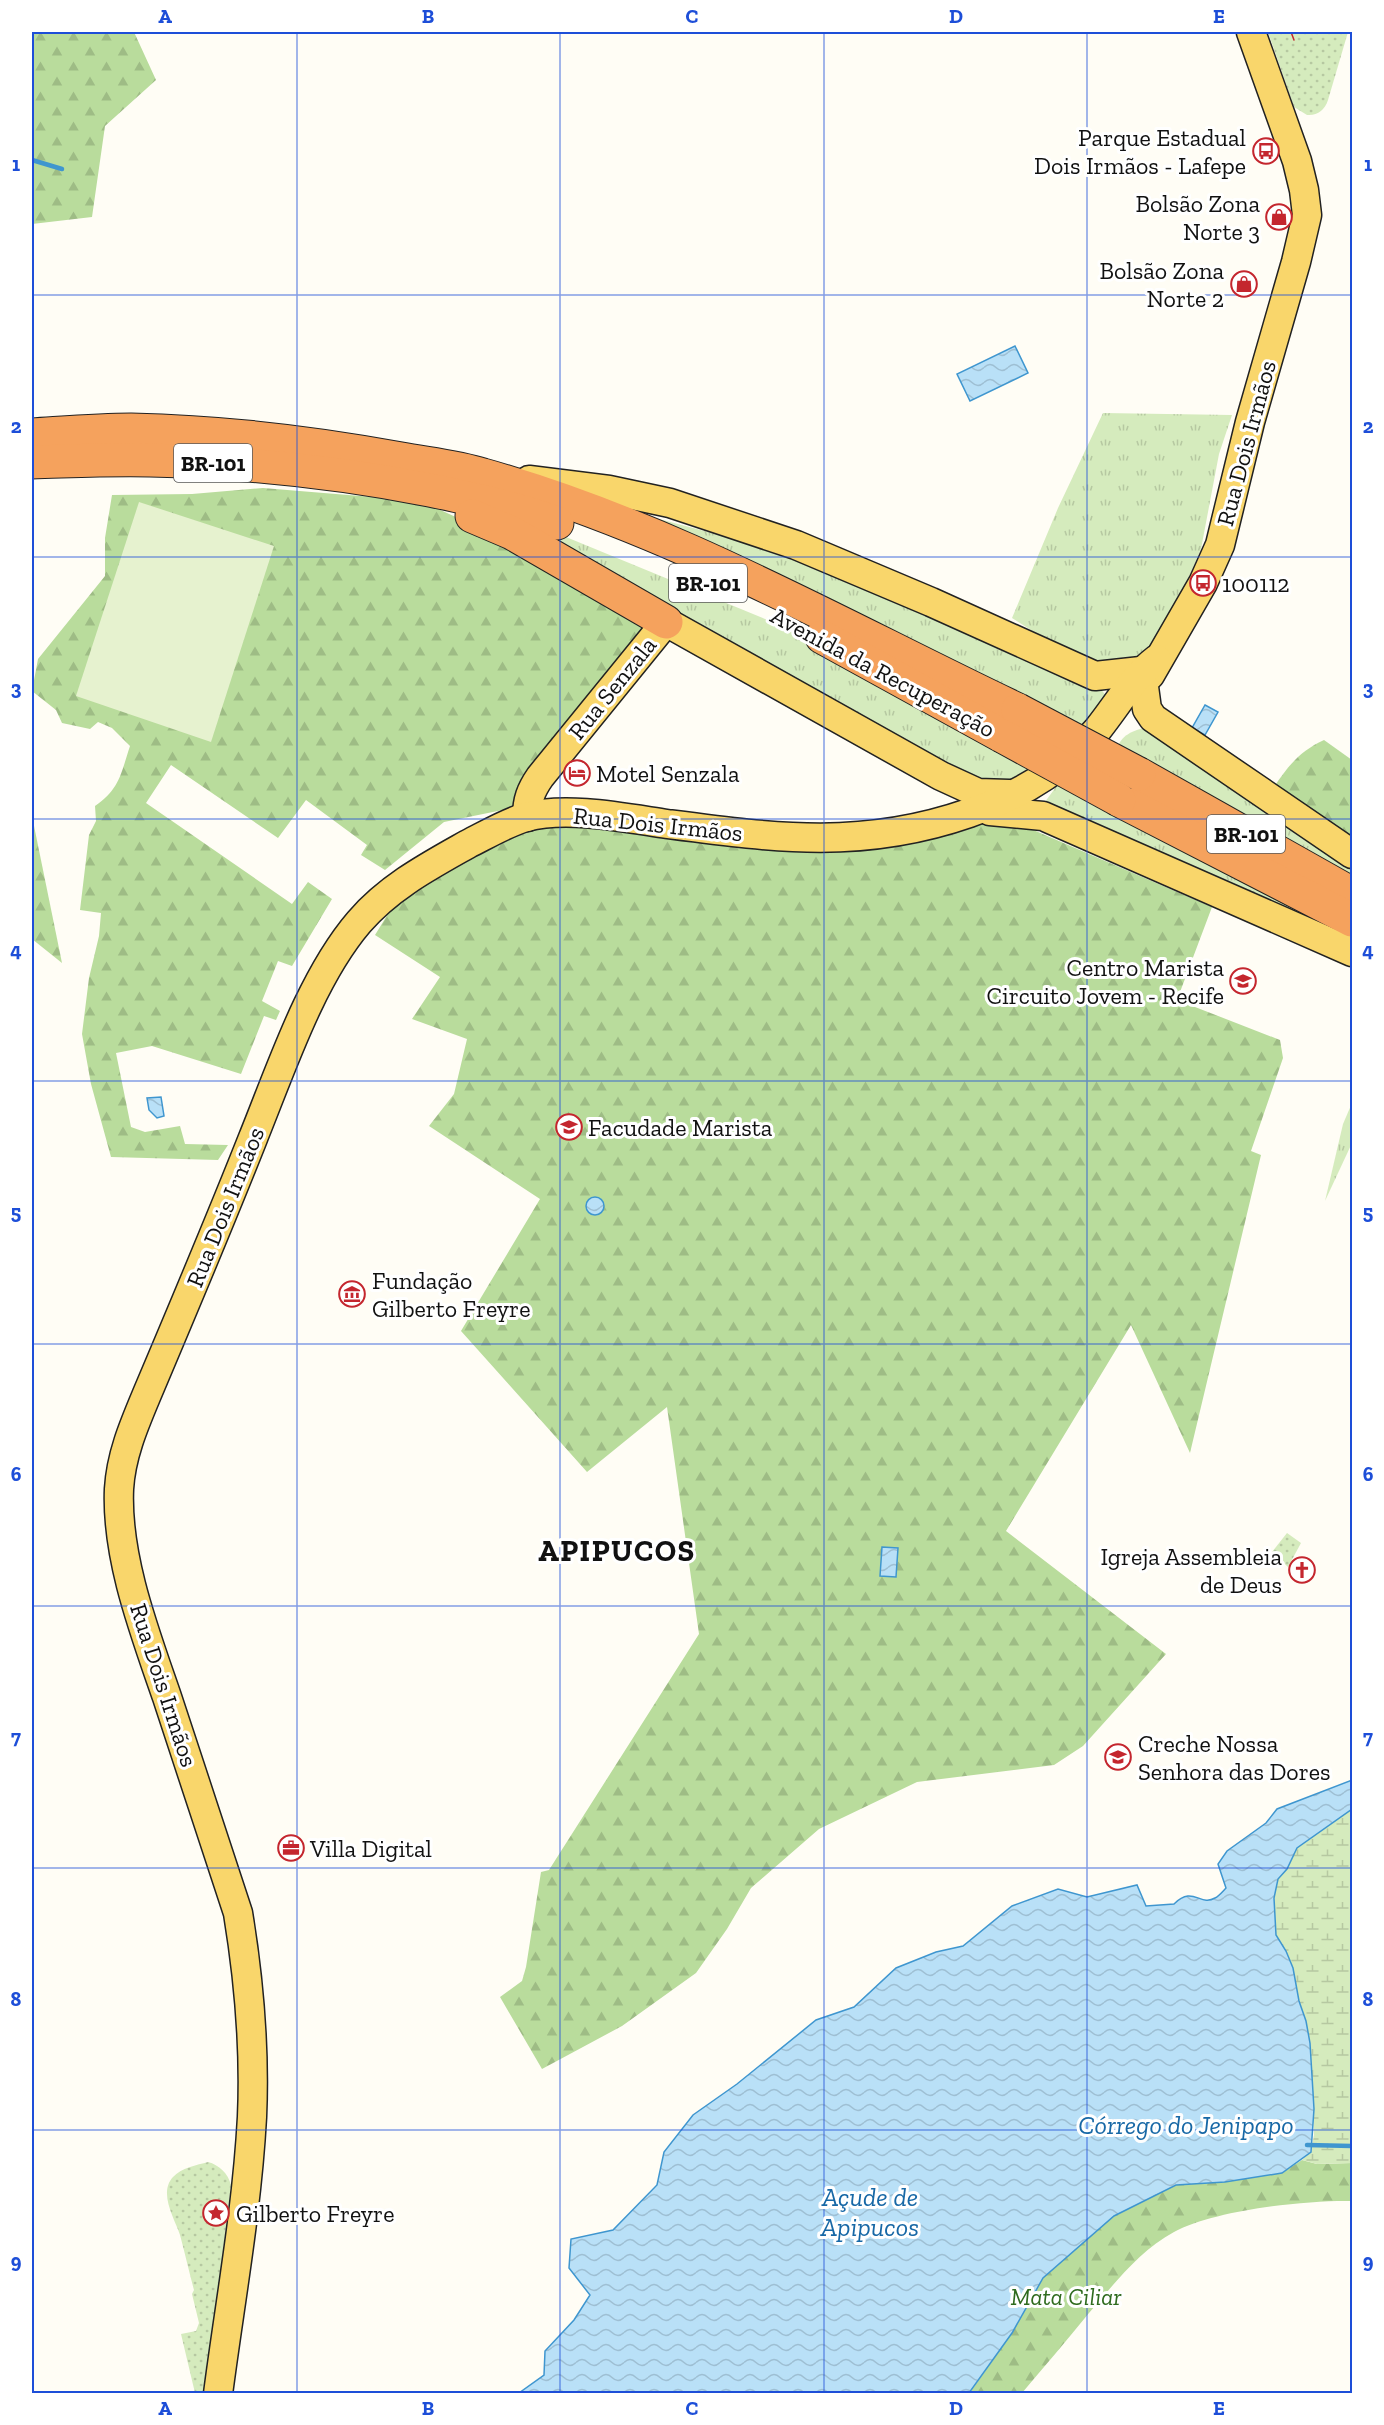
<svg xmlns="http://www.w3.org/2000/svg" width="1384" height="2425" viewBox="0 0 1384 2425" font-family="'Zilla Slab',serif">
	<style>
		.grass { fill: url(#grass-tufts) }
		.forest { fill: url(#forest-firs) }
		.wetland { fill: url(#wetland-marsh) }
		.park { fill: url(#park-dots) }
		.pitch { fill: #e6f2cf }
		.water { fill: url(#water-waves); stroke: #3f96cf; stroke-width: 1.5 }
		.lines { fill: none; stroke-linecap: round; stroke-linejoin: round }
		.stream { stroke: #3f96cf; stroke-width: 4.5 }
		.major-casing { stroke: #222; stroke-width: 31 }
		.highway-casing { stroke: #222; stroke-width: 35 }
		.major { stroke: #f9d66b; stroke-width: 28 }
		.highway { stroke: #f5a25d; stroke-width: 33 }
		.tram { stroke: #c4262e; stroke-width: 1.5 }
		.highway-bridge-casing { stroke: #222; stroke-width: 35; stroke-linecap: butt }
		.highway-bridge { stroke: #f5a25d; stroke-width: 33 }
		.grid { fill: none; stroke: #1d4ed8; stroke-width: 1.5; stroke-opacity: 0.55 }
		.labels { text-anchor: middle; dominant-baseline: central; stroke-width: 6; stroke-linejoin: round; paint-order: stroke }
		.shield { fill: #fff; stroke: #585858; stroke-width: 1.5 }
		.shield-label { font-size: 22px; font-weight: bold; fill: #111 }
		.poi-label { font-size: 24px; fill: #111; stroke: #fff; text-anchor: start }
		.street-label { font-size: 24px; fill: #111; stroke: #fff }
		.park-label { font-size: 24px; font-style: italic; fill: #2f6b1f; stroke: #fff }
		.water-label { font-size: 26px; font-style: italic; fill: #1768a6; stroke: #fff }
		.district-label { font-size: 30px; font-weight: bold; letter-spacing: 1.5px; fill: #111; stroke: #fff }
		.neatline { fill: none; stroke: #1d4ed8; stroke-width: 2 }
		.grid-label { font-size: 20px; text-anchor: middle; font-weight: bold; fill: #1d4ed8 }
	</style>
	<defs>
		<pattern id="grass-tufts" width="24" height="20" patternUnits="userSpaceOnUse" patternTransform="scale(1.5)"><rect width="24" height="20" fill="#d5ebbd"/><path d="M3 7l-1-3M5 7V3M7 7l1-3M15 17l-1-3M17 17v-4M19 17l1-3" fill="none" stroke="#b6c8a1"/></pattern>
		<pattern id="forest-firs" width="22" height="20" patternUnits="userSpaceOnUse" patternTransform="scale(1.5)"><rect width="22" height="20" fill="#b9dc9c"/><path d="M5 1l3.5 6h-7zM16 11l3.5 6h-7z" fill="#9ebc85"/></pattern>
		<pattern id="wetland-marsh" width="20" height="14" patternUnits="userSpaceOnUse" patternTransform="scale(1.5)"><rect width="20" height="14" fill="#d5ebbd"/><path d="M1 5h8M5 5V1M11 12h8M15 12V8" fill="none" stroke="#b6c8a1"/></pattern>
		<pattern id="park-dots" width="8" height="8" patternUnits="userSpaceOnUse" patternTransform="scale(1.5)"><rect width="8" height="8" fill="#d5ebbd"/><path d="M2 2h.1M6 6h.1" fill="none" stroke="#b6c8a1" stroke-width="1.8" stroke-linecap="round"/></pattern>
		<pattern id="water-waves" width="16" height="10" patternUnits="userSpaceOnUse" patternTransform="scale(1.5)"><rect width="16" height="10" fill="#b9e0f7"/><path d="M0 5q4-4 8 0t8 0" fill="none" stroke="#9ebfd3"/></pattern>
	</defs>
	<rect width="100%" height="100%" fill="#fffdf5"/>
	<!-- grass -->
	<g class="grass">
		<path d="M 1103,413 L 1232,415 L 1219,454 L 1201,549 L 1174,612 L 1159,637 L 1143,655 L 1128,664 L 1092,669 L 1012,618 L 1058,508 Z"/>
		<path d="M 610,506 L 795,555 L 1095,682 L 1108,698 L 1087,732 L 730,551 Z"/>
		<path d="M 524,527 L 549,530 L 782,626 L 989,738 L 1045,771 L 1009,794 L 954,776 Z"/>
		<path d="M 1148,727 L 1352,865 L 1352,881 L 1117,751 C 1119,735 1134,730 1148,727 Z"/>
		<path d="M 1061,780 L 1352,932 L 1352,943 L 1042,806 Z"/>
		<path d="M 1352,1103 L 1352,1143 L 1325,1201 L 1343,1124 Z"/>
	</g>
	<!-- forest -->
	<g class="forest">
		<path d="M 32,32 L 134,32 L 156,80 L 105,126 L 92,217 L 32,224 Z"/>
		<path d="M 263,488 L 421,501 L 499,537 L 655,625 L 518,807 L 444,822 L 385,870 L 361,855 L 367,845 L 306,800 L 278,838 L 171,765 L 146,803 L 292,904 L 308,882 L 332,899 L 292,966 L 278,961 L 262,1001 L 280,1011 L 276,1020 L 264,1016 L 241,1074 L 152,1046 L 116,1053 L 131,1127 L 145,1132 L 180,1126 L 185,1144 L 228,1145 L 218,1160 L 111,1157 L 91,1084 L 82,1034 L 89,978 L 99,936 L 101,913 L 80,910 L 89,835 L 96,821 L 95,806 C 120,789 121,773 130,746 L 112,728 L 98,722 L 90,729 L 62,723 L 56,710 L 32,691 L 38,659 L 105,576 L 105,538 L 112,495 L 192,494 Z"/>
		<path d="M 1324,740 L 1352,760 L 1352,842 L 1274,787 C 1288,766 1300,751 1324,740 Z"/>
		<path d="M 32,816 L 62,963 L 32,939 Z"/>
		<path d="M 1003,817 L 1212,907 L 1177,1000 L 1280,1040 L 1283,1058 L 1251,1151 L 1261,1155 L 1190,1453 L 1131,1325 L 1006,1531 L 1166,1654 L 1083,1746 L 1054,1765 L 917,1782 L 819,1829 L 751,1888 L 727,1929 L 696,1973 L 622,2026 L 542,2069 L 500,1997 L 522,1981 L 526,1967 L 541,1872 L 549,1870 L 699,1634 L 667,1407 L 587,1472 L 461,1331 L 540,1199 L 429,1126 L 454,1094 L 467,1039 L 412,1019 L 440,977 L 375,935 L 391,909 L 431,879 L 509,835 L 540,828 L 595,826 L 752,848 L 816,853 L 865,848 Z"/>
		<path d="M 1302,2160 L 1317,2164 L 1352,2163 L 1352,2201 C 1305,2200 1215,2210 1174,2232 C 1139,2251 1115,2283 1089,2313 C 1067,2340 1044,2367 1022,2393 L 969,2394 L 1012,2333 L 1043,2278 L 1114,2216 L 1176,2185 L 1225,2182 L 1282,2173 Z"/>
	</g>
	<!-- wetland -->
	<path class="wetland" d="M 1352,1809 L 1352,2163 L 1317,2164 L 1302,2160 L 1311,2152 L 1314,2135 L 1310,2043 L 1306,2021 L 1276,1935 L 1274,1898 L 1278,1879 L 1287,1869 L 1297,1848 Z"/>
	<!-- park -->
	<g class="park">
		<path d="M 1268,32 L 1348,32 L 1328,100 C 1325,110 1317,116 1307,115 L 1294,107 Z"/>
		<path d="M 1287,1533 L 1301,1543 L 1288,1567 L 1272,1552 Z"/>
		<path d="M 208,2162 C 219,2165 228,2173 231,2185 L 206,2393 L 195,2393 L 181,2334 L 196,2331 L 199,2323 L 192,2294 L 194,2290 C 189,2272 185,2253 180,2235 C 175,2219 158,2193 173,2177 C 181,2168 197,2165 208,2162 Z"/>
	</g>
	<!-- pitch -->
	<path class="pitch" d="M 139,502 L 274,546 L 211,742 L 76,696 Z"/>
	<!-- water -->
	<g class="water">
		<path d="M 1015,346 L 1028,373 L 970,401 L 957,374 Z"/>
		<path d="M 1205,705 L 1218,712 L 1205,735 L 1192,728 Z"/>
		<path d="M 161,1097 L 164,1116 L 157,1118 L 149,1110 L 147,1098 Z"/>
		<circle cx="595" cy="1206" r="9"/>
		<path d="M 882,1547 L 898,1548 L 896,1577 L 880,1576 Z"/>
		<path d="M 1352,1780 L 1352,1809 L 1297,1848 L 1287,1869 L 1278,1879 L 1274,1898 L 1276,1935 L 1286,1951 L 1293,1968 L 1299,2001 L 1306,2021 L 1310,2043 L 1314,2109 L 1311,2152 L 1282,2173 L 1225,2182 L 1176,2185 L 1114,2216 L 1043,2278 L 1012,2333 L 969,2393 L 519,2393 L 544,2375 L 545,2351 L 574,2320 L 590,2295 L 569,2268 L 571,2239 L 613,2230 L 657,2185 L 664,2152 L 693,2115 L 737,2084 L 816,2020 L 854,2007 L 896,1968 L 936,1952 L 963,1946 L 1012,1906 L 1058,1889 L 1087,1897 L 1137,1885 L 1146,1906 L 1174,1904 C 1193,1885 1200,1907 1215,1898 C 1219,1896 1223,1891 1226,1888 L 1218,1864 L 1227,1851 L 1266,1823 L 1277,1809 Z"/>
	</g>
	<g class="lines">
		<!-- stream -->
		<g class="stream">
			<path d="M 32,160 L 62,169"/>
			<path d="M 1307,2145 L 1352,2146"/>
		</g>
		<!-- major casing -->
		<g class="major-casing">
			<g id="major">
				<path d="M 529,480 L 609,490 L 670,503 L 796,545 L 931,602 L 1095,676 L 1141,671"/>
				<path d="M 1150,675 L 1203,583 L 1220,545 L 1250,422 L 1296,262 L 1307,215 L 1304,190 L 1297,161 L 1251,32"/>
				<path d="M 1144,687 L 1147,709 L 1153,718 L 1352,854"/>
				<path d="M 990,811 L 1043,816 L 1352,952"/>
				<path d="M 527,817 C 527,800 531,790 540,777 L 666,622 L 941,776 L 978,793 L 1009,794"/>
				<path d="M 218,2394 C 230,2302 247,2210 252,2117 C 255,2049 249,1980 238,1913 C 214,1841 191,1769 167,1697 C 145,1633 116,1558 119,1489 C 121,1455 134,1425 147,1394 C 183,1309 219,1224 253,1138 C 281,1069 311,978 359,922 C 389,887 429,866 468,844 C 486,835 506,823 526,817 C 567,806 626,818 667,824 C 775,838 863,850 969,813 C 1019,796 1064,769 1098,729 C 1118,704 1132,678 1157,659"/>
			</g>
		</g>
		<!-- highway casing -->
		<g class="highway-casing">
			<g id="highway">
				<path d="M 32,435 C 64,433 98,430 131,430 C 218,432 315,443 401,459 C 428,464 457,467 483,475 C 672,528 843,627 1018,710"/>
				<path d="M 32,462 C 71,461 110,459 150,460 C 243,462 338,472 430,490 C 473,499 516,508 557,523"/>
				<path d="M 472,516 L 512,533 L 666,622"/>
				<path d="M 822,637 L 1002,736"/>
				<path d="M 1139,774 L 1352,894"/>
				<path d="M 1119,800 L 1352,920"/>
			</g>
		</g>
		<!-- major -->
		<use href="#major" class="major"/>
		<!-- highway -->
		<use href="#highway" class="highway"/>
		<!-- tram -->
		<path class="tram" d="M 1291,32 L 1294,40"/>
		<!-- highway-bridge casing -->
		<g class="highway-bridge-casing">
			<g id="highway-bridge">
				<path d="M 1018,710 L 1139,774"/>
				<path d="M 1002,736 L 1119,800"/>
			</g>
		</g>
		<!-- highway-bridge -->
		<use href="#highway-bridge" class="highway-bridge"/>
	</g>
	<!-- grid -->
	<path class="grid" d="M 297,32 L 297,2394M 560,32 L 560,2394M 824,32 L 824,2394M 1087,32 L 1087,2394M 32,295 L 1352,295M 32,557 L 1352,557M 32,819 L 1352,819M 32,1081 L 1352,1081M 32,1344 L 1352,1344M 32,1606 L 1352,1606M 32,1868 L 1352,1868M 32,2130 L 1352,2130"/>
	<!-- icons -->
	<defs>
		<g id="bus-ring" transform="scale(1.35)"><circle r="9.5" fill="#fff" stroke="#c4262e" stroke-width="1.5"/><path d="M-5-6H5V4H4V6H2V4H-2V6H-4V4H-5ZM-3.5-4V0h7V-4ZM-3.5 1.2v1.5H-2V1.2ZM2 1.2v1.5H3.5V1.2Z" fill="#c4262e"/></g>
		<g id="shop-ring" transform="scale(1.35)"><circle r="9.5" fill="#fff" stroke="#c4262e" stroke-width="1.5"/><path d="M-5-2.5h2.3a2.7 3.5 0 0 1 5.4 0H5L5.5 6h-11ZM-1.5-2.5h3a1.5 2.3 0 0 0-3 0Z" fill="#c4262e"/></g>
		<g id="hotel-ring" transform="scale(1.35)"><circle r="9.5" fill="#fff" stroke="#c4262e" stroke-width="1.5"/><path d="M-6-4.5h1.5V1H6V5H4.5V3h-9V5H-6ZM-4 0a1.8 1.8 0 1 1 3.6 0ZM.5 0V-2.5h3Q6-2.5 6 0Z" fill="#c4262e"/></g>
		<g id="university-ring" transform="scale(1.35)"><circle r="9.5" fill="#fff" stroke="#c4262e" stroke-width="1.5"/><path d="M0-5L7-2L0 1L-7-2ZM-4 1L0 2.5L4 1V4Q0 6-4 4Z" fill="#c4262e"/></g>
		<g id="museum-ring" transform="scale(1.35)"><circle r="9.5" fill="#fff" stroke="#c4262e" stroke-width="1.5"/><path d="M0-6L6-3V-2H-6V-3ZM-5-1h2V3h-2ZM-1-1h2V3h-2ZM3-1h2V3H3ZM-6 4H6V6H-6Z" fill="#c4262e"/></g>
		<g id="church-ring" transform="scale(1.35)"><circle r="9.5" fill="#fff" stroke="#c4262e" stroke-width="1.5"/><path d="M-1.2-6h2.4v3.5h3.3v2.4h-3.3V6h-2.4V-.1h-3.3v-2.4h3.3Z" fill="#c4262e"/></g>
		<g id="school-ring" transform="scale(1.35)"><circle r="9.5" fill="#fff" stroke="#c4262e" stroke-width="1.5"/><path d="M0-5L7-2L0 1L-7-2ZM-4 1L0 2.5L4 1V4Q0 6-4 4Z" fill="#c4262e"/></g>
		<g id="office-ring" transform="scale(1.35)"><circle r="9.5" fill="#fff" stroke="#c4262e" stroke-width="1.5"/><path d="M-6-3h4V-5.5h4V-3h4V5H-6ZM-1-4.5V-3h2v-1.5ZM-6 0V1H6V0Z" fill="#c4262e"/></g>
		<g id="sight-ring" transform="scale(1.35)"><circle r="9.5" fill="#fff" stroke="#c4262e" stroke-width="1.5"/><path d="M0-6L1.8-2.2L6-1.7L2.9 1.2L3.7 5.4L0 3.3L-3.7 5.4L-2.9 1.2L-6-1.7L-1.8-2.2Z" fill="#c4262e"/></g>
	</defs>
	<g fill-rule="evenodd">
		<use href="#bus-ring" x="1266" y="151"/>
		<use href="#shop-ring" x="1279" y="217"/>
		<use href="#shop-ring" x="1244" y="284"/>
		<use href="#bus-ring" x="1203" y="583"/>
		<use href="#hotel-ring" x="577" y="773"/>
		<use href="#university-ring" x="1243" y="981"/>
		<use href="#university-ring" x="569" y="1127"/>
		<use href="#museum-ring" x="352" y="1294"/>
		<use href="#church-ring" x="1302" y="1570"/>
		<use href="#school-ring" x="1118" y="1757"/>
		<use href="#office-ring" x="291" y="1848"/>
		<use href="#sight-ring" x="216" y="2213"/>
	</g>
	<g class="labels">
		<!-- shield labels -->
		<g class="shield">
			<rect x="174" y="444" width="78" height="38" rx="4.5"/>
			<rect x="669" y="564" width="78" height="38" rx="4.5"/>
			<rect x="1207" y="815" width="78" height="38" rx="4.5"/>
		</g>
		<g class="shield-label">
			<text x="213" y="463">BR-101</text>
			<text x="708" y="583">BR-101</text>
			<text x="1246" y="834">BR-101</text>
		</g>
		<!-- poi labels -->
		<g class="poi-label">
			<text x="1246" y="137" text-anchor="end">Parque Estadual<tspan x="1246" dy="28">Dois Irmãos - Lafepe</tspan></text>
			<text x="1260" y="203" text-anchor="end">Bolsão Zona<tspan x="1260" dy="28">Norte 3</tspan></text>
			<text x="1224" y="270" text-anchor="end">Bolsão Zona<tspan x="1224" dy="28">Norte 2</tspan></text>
			<text x="1222" y="583">100112</text>
			<text x="596" y="773">Motel Senzala</text>
			<text x="1224" y="967" text-anchor="end">Centro Marista<tspan x="1224" dy="28">Circuito Jovem - Recife</tspan></text>
			<text x="588" y="1127">Facudade Marista</text>
			<text x="372" y="1280">Fundação<tspan x="372" dy="28">Gilberto Freyre</tspan></text>
			<text x="1282" y="1556" text-anchor="end">Igreja Assembleia<tspan x="1282" dy="28">de Deus</tspan></text>
			<text x="1138" y="1743">Creche Nossa<tspan x="1138" dy="28">Senhora das Dores</tspan></text>
			<text x="310" y="1848">Villa Digital</text>
			<text x="236" y="2213">Gilberto Freyre</text>
		</g>
		<!-- street labels -->
		<g class="street-label">
			<text transform="translate(1246 443) rotate(-75)">Rua Dois Irmãos</text>
			<text transform="translate(883 672) rotate(28)">Avenida da Recuperação</text>
			<text transform="translate(612 688) rotate(-51)">Rua Senzala</text>
			<text transform="translate(658 824) rotate(6)">Rua Dois Irmãos</text>
			<text transform="translate(225 1207) rotate(-68)">Rua Dois Irmãos</text>
			<text transform="translate(164 1685) rotate(72)">Rua Dois Irmãos</text>
		</g>
		<!-- park labels -->
		<g class="park-label">
			<text x="1066" y="2296">Mata Ciliar</text>
		</g>
		<!-- water labels -->
		<g class="water-label">
			<text x="1186" y="2125">Córrego do Jenipapo</text>
			<text x="870" y="2197">Açude de<tspan x="870" dy="30">Apipucos</tspan></text>
		</g>
		<!-- district labels -->
		<g class="district-label">
			<text x="617" y="1551">APIPUCOS</text>
		</g>
	</g>
	<!-- border -->
	<rect width="1384" height="2425" fill="none" stroke="#ffffff" stroke-width="66"/>
	<rect x="33" y="33" width="1318" height="2359" class="neatline"/>
	<g class="grid-label">
		<text x="165" y="23">A</text>
		<text x="428" y="23">B</text>
		<text x="692" y="23">C</text>
		<text x="956" y="23">D</text>
		<text x="1219" y="23">E</text>
		<text x="16" y="171">1</text>
		<text x="1368" y="171">1</text>
		<text x="16" y="433">2</text>
		<text x="1368" y="433">2</text>
		<text x="16" y="695">3</text>
		<text x="1368" y="695">3</text>
		<text x="16" y="957">4</text>
		<text x="1368" y="957">4</text>
		<text x="16" y="1219">5</text>
		<text x="1368" y="1219">5</text>
		<text x="16" y="1481">6</text>
		<text x="1368" y="1481">6</text>
		<text x="16" y="1744">7</text>
		<text x="1368" y="1744">7</text>
		<text x="16" y="2006">8</text>
		<text x="1368" y="2006">8</text>
		<text x="16" y="2268">9</text>
		<text x="1368" y="2268">9</text>
		<text x="165" y="2415">A</text>
		<text x="428" y="2415">B</text>
		<text x="692" y="2415">C</text>
		<text x="956" y="2415">D</text>
		<text x="1219" y="2415">E</text>
	</g>
</svg>
